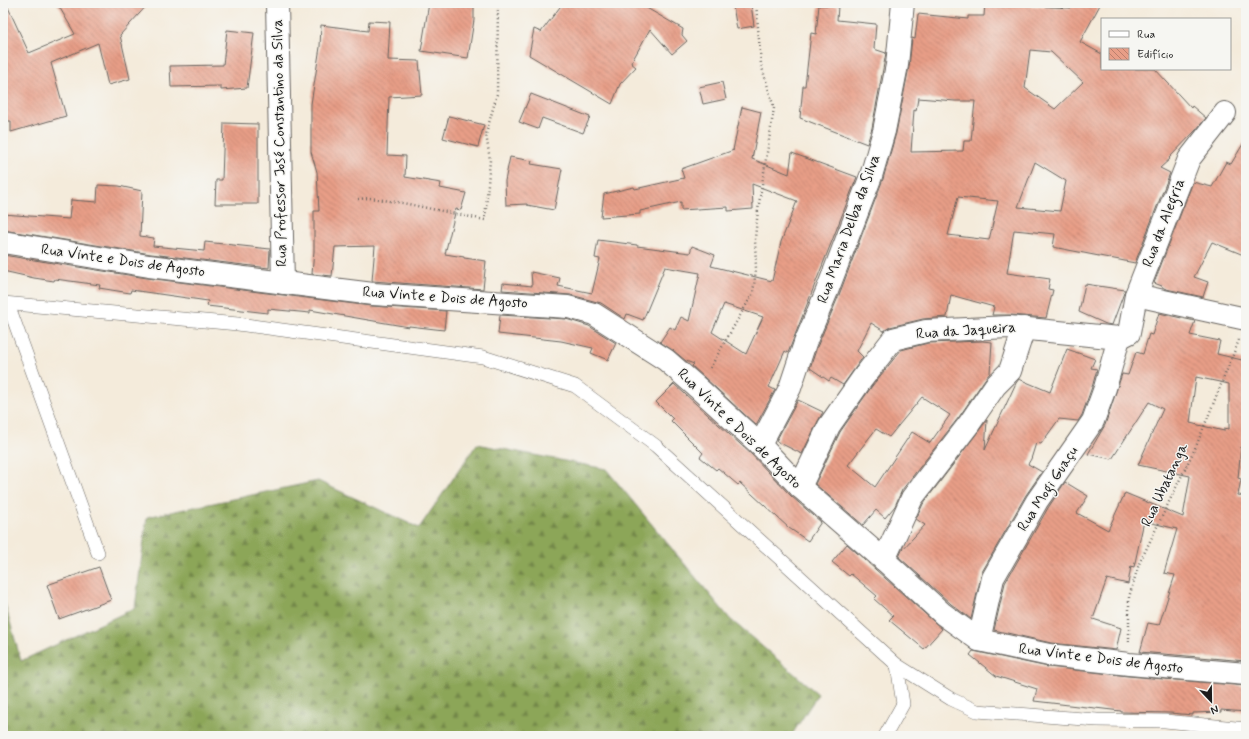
<svg xmlns="http://www.w3.org/2000/svg" width="1249" height="739" viewBox="0 0 1249 739" font-family="Mynerve,sans-serif">
	<style>
		.forest { fill: url(#forest-firs); stroke: #54613a }
		.building { fill: url(#building-back-hatch); fill-rule: evenodd }
		.lines { fill: none; stroke-linecap: round; stroke-linejoin: round }
		.service-casing { stroke: #68645f; stroke-width: 14 }
		.minor-casing { stroke: #68645f; stroke-width: 24 }
		.path { stroke: #68645f; stroke-width: 2.5; stroke-dasharray: 1 3; stroke-linecap: butt }
		.service { stroke: #fff; stroke-width: 13 }
		.minor { stroke: #fff; stroke-width: 22 }
		.labels { text-anchor: middle; dominant-baseline: central; stroke-width: 3; stroke-linejoin: round; paint-order: stroke }
		.street-label { font-size: 15px; fill: #1c1c1c; stroke: #f6f6f2 }
	</style>
	<defs>
		<pattern id="forest-firs" width="22" height="20" patternUnits="userSpaceOnUse"><rect width="22" height="20" fill="#8ca658"/><path d="M5 1l3.5 6h-7zM16 11l3.5 6h-7z" fill="#728648"/></pattern>
		<pattern id="building-back-hatch" width="6" height="6" patternUnits="userSpaceOnUse"><rect width="6" height="6" fill="#e89e87"/><path d="M-1 5l2 2M0 0l6 6M5-1l2 2" fill="none" stroke="#bb806e"/></pattern>
	</defs>
	<rect width="100%" height="100%" fill="#f6f6f2"/>
	<filter id="ink" filterUnits="userSpaceOnUse"><feTurbulence type="fractalNoise" baseFrequency=".025" numOctaves="2"/><feDisplacementMap in="SourceGraphic" scale="8" xChannelSelector="R" yChannelSelector="G"/><feConvolveMatrix kernelMatrix="1 2 1 2 8 2 1 2 1" color-interpolation-filters="sRGB"/></filter>
	<filter id="wash" filterUnits="userSpaceOnUse"><feTurbulence type="fractalNoise" baseFrequency=".012" numOctaves="4" result="noise"/><feDisplacementMap in="SourceGraphic" scale="16" xChannelSelector="R" yChannelSelector="G"/><feGaussianBlur stdDeviation="0.9" result="paint"/><feColorMatrix in="noise" values="0 0 0 0 0 0 0 0 0 0 0 0 0 0 0 0 0 1.4 0 .05"/><feComposite in="paint" operator="in"/></filter>
	<g filter="url(#wash)">
		<rect width="100%" height="100%" fill="#f4ebdb"/>
		<!-- forest -->
		<path class="forest" d="M 477,444 L 606,469 L 730,619 L 818,694 L 791,736 L 3,736 L 3,597 L 21,661 L 135,608 L 147,517 L 318,481 L 419,528 Z"/>
		<g id="blocks">
			<!-- building -->
			<g class="building">
				<path d="M 3,3 L 6,3 L 29,53 L 75,34 L 57,3 L 149,3 L 120,35 L 130,79 L 108,85 L 98,43 L 51,63 L 66,116 L 11,132 L 11,121 L 3,121 Z"/>
				<path d="M 429,3 L 474,3 L 474,20 L 468,58 L 421,51 Z"/>
				<path d="M 563,3 L 638,3 L 683,29 L 682,35 L 687,41 L 672,54 L 650,29 L 631,63 L 636,67 L 620,84 L 612,104 L 529,55 L 534,29 L 541,32 Z"/>
				<path d="M 985,3 L 1070,8 L 1071,3 L 1101,3 L 1080,42 L 1102,54 L 1102,69 L 1155,69 L 1191,108 L 1192,106 L 1206,118 L 1196,130 L 1169,158 L 1170,159 L 1160,168 L 1170,173 L 1135,263 L 1053,247 L 1055,234 L 1014,230 L 1007,273 L 1050,279 L 1048,289 L 1053,290 L 1046,318 L 1010,315 L 992,315 L 994,307 L 951,295 L 947,317 L 923,319 L 890,327 L 884,331 L 871,323 L 857,351 L 863,357 L 843,385 L 831,378 L 829,381 L 810,368 L 817,347 L 839,295 L 883,179 L 896,133 L 909,67 L 912,38 L 915,39 L 918,14 L 968,19 L 968,16 L 984,16 ZM 1030,50 L 1051,52 L 1083,82 L 1055,109 L 1025,88 ZM 918,98 L 955,101 L 975,101 L 971,141 L 964,141 L 963,151 L 911,152 L 914,110 L 916,111 ZM 1035,162 L 1066,181 L 1060,211 L 1018,207 ZM 958,197 L 998,201 L 989,240 L 948,235 Z"/>
				<path d="M 751,4 L 754,26 L 737,29 L 733,6 Z"/>
				<path d="M 819,5 L 838,6 L 837,20 L 876,24 L 874,49 L 886,53 L 872,128 L 867,144 L 800,118 L 803,86 L 805,86 L 811,33 L 816,34 Z"/>
				<path d="M 369,21 L 390,22 L 388,60 L 419,61 L 422,95 L 389,97 L 387,155 L 406,156 L 405,177 L 441,183 L 440,188 L 466,193 L 461,210 L 456,209 L 445,254 L 464,257 L 464,258 L 486,261 L 483,289 L 372,281 L 375,246 L 335,247 L 332,276 L 312,274 L 314,251 L 314,211 L 319,211 L 317,172 L 311,152 L 311,104 L 320,47 L 321,25 L 368,31 Z"/>
				<path d="M 227,30 L 254,33 L 247,88 L 221,90 L 221,86 L 171,87 L 170,66 L 223,65 Z"/>
				<path d="M 722,82 L 726,99 L 703,104 L 699,87 Z"/>
				<path d="M 531,94 L 590,117 L 583,133 L 542,118 L 538,129 L 519,122 Z"/>
				<path d="M 742,107 L 761,112 L 752,159 L 789,174 L 792,153 L 857,177 L 788,353 L 785,351 L 769,387 L 775,390 L 756,425 L 692,366 L 694,364 L 686,361 L 674,351 L 660,342 L 670,327 L 675,330 L 681,317 L 689,321 L 700,273 L 665,267 L 643,320 L 627,314 L 625,319 L 601,303 L 571,295 L 502,290 L 503,283 L 532,286 L 531,272 L 560,278 L 558,286 L 592,293 L 600,259 L 595,258 L 598,240 L 637,245 L 637,246 L 690,253 L 692,246 L 715,255 L 711,266 L 772,281 L 781,242 L 797,201 L 752,184 L 753,209 L 728,211 L 728,207 L 681,210 L 681,202 L 640,211 L 640,214 L 601,217 L 604,194 L 634,187 L 635,189 L 684,178 L 681,169 L 734,150 L 733,150 ZM 724,304 L 763,317 L 746,354 L 712,332 Z"/>
				<path d="M 449,116 L 484,125 L 478,147 L 443,138 Z"/>
				<path d="M 224,123 L 258,124 L 258,204 L 215,204 L 216,180 L 222,180 Z"/>
				<path d="M 1246,139 L 1246,256 L 1212,242 L 1194,277 L 1208,282 L 1203,297 L 1166,289 L 1162,287 L 1162,286 L 1154,283 L 1193,182 L 1212,187 L 1226,162 L 1231,164 Z"/>
				<path d="M 510,157 L 532,161 L 531,164 L 562,169 L 554,210 L 527,205 L 527,204 L 506,205 L 505,181 Z"/>
				<path d="M 98,185 L 119,186 L 142,191 L 140,236 L 154,238 L 153,246 L 204,251 L 205,242 L 270,249 L 269,268 L 151,254 L 3,230 L 3,214 L 69,219 L 71,200 L 97,202 Z"/>
				<path d="M 3,255 L 147,278 L 371,306 L 446,311 L 444,330 L 409,326 L 409,327 L 310,310 L 310,313 L 268,309 L 268,313 L 207,306 L 208,301 L 131,290 L 130,293 L 99,288 L 100,285 L 55,279 L 54,281 L 34,278 L 3,271 Z"/>
				<path d="M 1085,284 L 1125,290 L 1112,325 L 1106,324 L 1079,312 Z"/>
				<path d="M 1159,313 L 1195,321 L 1190,335 L 1220,341 L 1217,354 L 1246,361 L 1246,448 L 1241,447 L 1238,478 L 1241,479 L 1238,495 L 1246,496 L 1246,661 L 1140,652 L 1148,623 L 1159,625 L 1175,575 L 1164,573 L 1177,529 L 1144,521 L 1134,567 L 1131,566 L 1128,584 L 1107,579 L 1093,619 L 1121,628 L 1116,650 L 1051,643 L 994,630 L 1005,583 L 1048,508 L 1065,482 L 1088,496 L 1077,513 L 1108,530 L 1125,493 L 1183,517 L 1190,476 L 1138,465 L 1163,409 L 1149,402 L 1112,459 L 1088,454 L 1105,425 L 1122,374 L 1128,375 L 1136,352 L 1143,354 L 1149,334 L 1152,335 ZM 1196,377 L 1229,384 L 1229,429 L 1224,428 L 1224,431 L 1190,423 Z"/>
				<path d="M 500,315 L 566,319 L 589,326 L 616,343 L 608,360 L 591,353 L 593,348 L 561,341 L 498,334 Z"/>
				<path d="M 982,341 L 992,342 L 990,373 L 985,379 L 959,417 L 902,490 L 895,506 L 885,518 L 876,510 L 863,525 L 815,484 L 840,432 L 872,386 L 901,350 L 928,343 ZM 922,397 L 950,415 L 930,443 L 912,432 L 875,487 L 848,465 L 876,429 L 889,437 Z"/>
				<path d="M 1067,349 L 1095,359 L 1091,368 L 1097,369 L 1093,384 L 1082,415 L 1078,421 L 1059,419 L 1041,444 L 1036,443 L 1031,459 L 1028,464 L 1042,472 L 1026,495 L 982,572 L 971,619 L 951,604 L 899,557 L 902,550 L 925,525 L 916,519 L 923,504 L 987,420 L 985,450 L 1016,383 L 1019,379 L 1050,392 Z"/>
				<path d="M 674,384 L 751,454 L 791,496 L 821,522 L 808,541 L 789,528 L 740,483 L 738,485 L 718,468 L 716,470 L 700,457 L 703,453 L 671,421 L 673,419 L 656,402 Z"/>
				<path d="M 798,400 L 823,412 L 818,421 L 802,454 L 776,441 Z"/>
				<path d="M 847,544 L 942,629 L 924,649 L 889,620 L 893,616 L 874,599 L 877,596 L 851,574 L 849,576 L 832,562 Z"/>
				<path d="M 99,567 L 111,600 L 59,619 L 47,585 Z"/>
				<path d="M 973,651 L 1048,667 L 1128,676 L 1246,686 L 1246,712 L 1221,710 L 1221,712 L 1193,713 L 1193,715 L 1170,713 L 1121,712 L 1121,711 L 1034,701 L 1037,689 L 996,676 L 970,655 Z"/>
			</g>
		</g>
	</g>
	<g filter="url(#ink)">
		<use href="#blocks" fill-opacity="0" stroke="#68645f" stroke-width="1"/>
		<g class="lines">
			<!-- service casing -->
			<g class="service-casing">
				<g id="service">
					<path d="M 3,303 L 238,324 L 483,357 L 575,386 L 656,446 L 897,665 L 951,699 L 977,711 L 1097,720 L 1165,721 L 1246,729"/>
					<path d="M 8,304 L 98,553"/>
					<path d="M 885,736 L 903,704 L 897,665"/>
				</g>
			</g>
			<!-- minor casing -->
			<g class="minor-casing">
				<g id="minor">
					<path d="M 277,3 L 283,283"/>
					<path d="M 3,242 L 149,266 L 373,294 L 568,307 L 594,314 L 666,360 L 698,388 L 760,445 L 800,487 L 884,560 L 943,614 L 979,640 L 1049,655 L 1129,664 L 1246,674"/>
					<path d="M 1136,295 L 1246,319"/>
					<path d="M 1119,338 L 1129,333 L 1136,295 L 1189,159 L 1225,113"/>
					<path d="M 760,445 L 790,388 L 805,343 L 827,291 L 871,176 L 884,131 L 897,65 L 903,3"/>
					<path d="M 800,487 L 829,426 L 862,379 L 893,339 L 926,331 L 1009,327 L 1119,338"/>
					<path d="M 884,560 L 912,498 L 969,424 L 995,386 L 1010,371 L 1024,328"/>
					<path d="M 979,640 L 993,578 L 1037,501 L 1093,421 L 1105,388 L 1119,338"/>
				</g>
			</g>
			<!-- path -->
			<g class="path">
				<path d="M 358,199 L 370,198 L 403,203 L 485,220 L 490,160 L 486,134 L 497,94 L 498,3"/>
				<path d="M 710,368 L 753,293 L 756,269 L 755,238 L 758,210 L 774,108 L 761,64 L 756,3"/>
				<path d="M 1129,642 L 1129,597 L 1139,564 L 1197,444 L 1239,340"/>
			</g>
			<!-- service -->
			<use href="#service" class="service"/>
			<!-- minor -->
			<use href="#minor" class="minor"/>
		</g>
	</g>
	<g class="labels">
		<!-- street labels -->
		<g class="street-label">
			<text transform="translate(280 143) rotate(-91)">Rua Professor José Constantino da Silva</text>
			<text transform="translate(1164 223) rotate(-69)">Rua da Alegria</text>
			<text transform="translate(849 229) rotate(-70)">Rua Maria Delba da Silva</text>
			<text transform="translate(123 261) rotate(8)">Rua Vinte e Dois de Agosto</text>
			<text transform="translate(445 298) rotate(4)">Rua Vinte e Dois de Agosto</text>
			<text transform="translate(966 331) rotate(-4)">Rua da Jaqueira</text>
			<text transform="translate(739 429) rotate(44)">Rua Vinte e Dois de Agosto</text>
			<text transform="translate(1165 485) rotate(-65)">Rua Ubatanga</text>
			<text transform="translate(1048 489) rotate(-57)">Rua Mogi Guaçu</text>
			<text transform="translate(1101 659) rotate(7)">Rua Vinte e Dois de Agosto</text>
		</g>
	</g>
	<!-- margin -->
	<rect width="1249" height="739" fill="none" stroke="#f6f6f2" stroke-width="16"/>
	<!-- legend -->
	<rect x="1101" y="18" width="130" height="52" fill="#f6f6f2" stroke="#9f9f9c"/>
	<rect x="1109" y="31" width="20" height="6" fill="#ffffff" stroke="#9f9f9c"/>
	<text x="1137" y="38" font-size="12" fill="#1c1c1c">Rua</text>
	<rect x="1109" y="48" width="20" height="12" fill="url(#building-back-hatch)" stroke="#9f9f9c"/>
	<text x="1137" y="58" font-size="12" fill="#1c1c1c">Edifício</text>
	<!-- north arrow -->
	<g transform="translate(1211 701) rotate(158)" stroke="#f6f6f2" stroke-width="3" paint-order="stroke">
	<path d="M0-3L7 15L0 10L-7 15Z" fill="#1c1c1c"/>
	<text y="-6" font-size="11" font-weight="bold" text-anchor="middle" fill="#1c1c1c">N</text>
	</g>
</svg>
